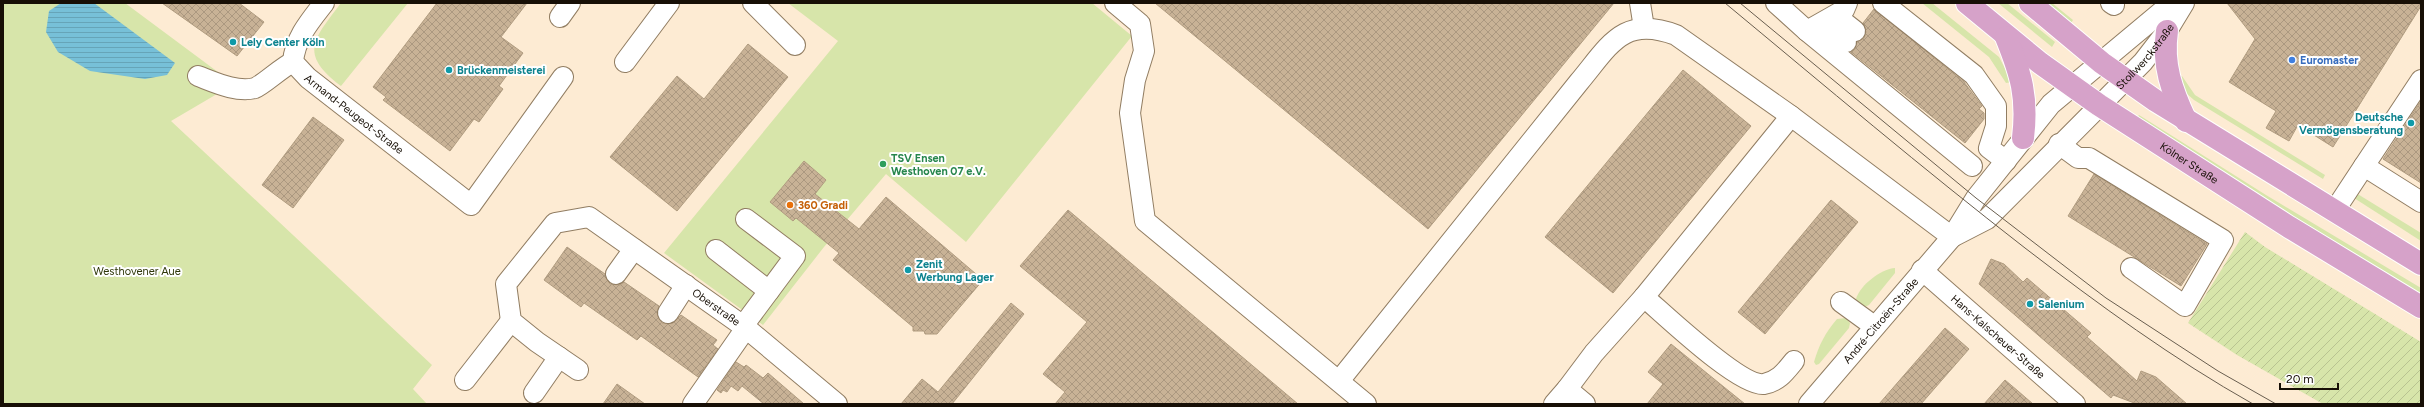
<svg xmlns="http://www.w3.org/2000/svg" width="2424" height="407" viewBox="0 0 2424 407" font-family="Figtree,sans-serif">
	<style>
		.green { fill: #d7e5aa }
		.garden { fill: url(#garden-furrows) }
		.water { fill: url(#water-rules) }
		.building { fill: url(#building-cross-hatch); stroke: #b09c80 }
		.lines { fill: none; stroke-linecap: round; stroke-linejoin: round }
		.minor-casing { stroke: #917d62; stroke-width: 22 }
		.major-casing { stroke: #fff; stroke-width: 24 }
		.minor { stroke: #fff; stroke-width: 20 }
		.major { stroke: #d6a2c9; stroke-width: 22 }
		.tram { stroke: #695e4f; stroke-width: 1 }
		.culture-dot { fill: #0f9aa8; stroke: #fff; stroke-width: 1.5 }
		.shop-dot { fill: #3f7fe0; stroke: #fff; stroke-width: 1.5 }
		.leisure-dot { fill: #2e9e5b; stroke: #fff; stroke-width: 1.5 }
		.food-dot { fill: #e8710a; stroke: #fff; stroke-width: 1.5 }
		.labels { text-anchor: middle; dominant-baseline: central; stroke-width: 4; stroke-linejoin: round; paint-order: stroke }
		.culture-label { font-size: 11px; font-weight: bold; fill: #0d838f; stroke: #fff; text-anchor: start }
		.street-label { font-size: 11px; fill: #170f06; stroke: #fff }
		.shop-label { font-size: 11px; font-weight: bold; fill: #366cbe; stroke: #fff; text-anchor: start }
		.leisure-label { font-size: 11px; font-weight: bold; fill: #27864d; stroke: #fff; text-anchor: start }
		.food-label { font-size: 11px; font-weight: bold; fill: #c56008; stroke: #fff; text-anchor: start }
		.park-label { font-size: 11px; fill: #2e3608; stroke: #fff }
	</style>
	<defs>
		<pattern id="garden-furrows" width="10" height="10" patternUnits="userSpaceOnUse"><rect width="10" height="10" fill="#d7e5aa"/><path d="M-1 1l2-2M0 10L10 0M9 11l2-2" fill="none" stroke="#b8c391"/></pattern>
		<pattern id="water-rules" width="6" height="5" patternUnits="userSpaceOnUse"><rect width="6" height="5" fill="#77c0d8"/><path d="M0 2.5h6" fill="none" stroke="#66a4b8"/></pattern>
		<pattern id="building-cross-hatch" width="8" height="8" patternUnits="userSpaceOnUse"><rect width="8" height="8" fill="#c8b296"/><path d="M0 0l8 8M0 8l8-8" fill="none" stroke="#ab9880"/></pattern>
	</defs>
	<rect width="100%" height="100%" fill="#fdebd3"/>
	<!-- green -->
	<g class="green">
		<path d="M 3,3 L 125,3 L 234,84 L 171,121 L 432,365 L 413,389 L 427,404 L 3,404 Z"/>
		<path d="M 341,3 L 408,3 L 341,86 C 298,53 314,39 341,3 Z"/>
		<path d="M 788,3 L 1092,3 L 1132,36 L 966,242 L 886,174 L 824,247 L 763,325 L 664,253 L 838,41 Z"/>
		<path d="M 1922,3 L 1932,3 L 1999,57 L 2012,82 L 2006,83 L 1989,57 Z"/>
		<path d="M 1998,3 L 2007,3 L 2055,42 L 2052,47 Z"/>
		<path d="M 2043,3 L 2052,3 L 2073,20 L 2070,25 Z"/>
		<path d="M 2182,76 L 2195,95 L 2325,175 L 2323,179 L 2194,100 L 2186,93 L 2177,78 Z"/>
		<path d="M 2139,115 L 2266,195 L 2421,288 L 2421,296 L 2136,119 Z"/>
		<path d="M 2356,193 L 2421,233 L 2421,241 L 2354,198 Z"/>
		<path d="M 1895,268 L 1895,273 L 1869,305 L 1862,308 L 1856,299 C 1860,285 1881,269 1895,268 Z"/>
		<path d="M 1846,318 L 1850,323 L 1849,328 L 1819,364 L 1816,365 L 1814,362 C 1819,345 1825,333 1837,319 Z"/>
	</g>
	<!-- garden -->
	<path class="garden" d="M 2245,232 L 2265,247 L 2421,342 L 2421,404 L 2323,404 L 2237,355 L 2188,323 Z"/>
	<!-- water -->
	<path class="water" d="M 61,3 L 94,3 L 175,63 L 167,75 L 145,79 L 90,71 L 58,52 L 46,32 L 49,11 Z"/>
	<!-- building -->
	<g class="building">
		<path d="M 162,3 L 239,3 L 264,22 L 237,56 Z"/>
		<path d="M 437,3 L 527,3 L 501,37 L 523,53 L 499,86 L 503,89 L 479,122 L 474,119 L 450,151 L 383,100 L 386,97 L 373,87 Z"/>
		<path d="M 1155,3 L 1614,3 L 1428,229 Z"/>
		<path d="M 2227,3 L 2421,3 L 2421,6 L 2333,147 L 2298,125 L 2289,141 L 2266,128 L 2276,111 L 2229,82 L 2255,39 Z"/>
		<path d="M 1874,9 L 1964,82 L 1982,106 L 1979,109 L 1984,113 L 1984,119 L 1965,143 L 1851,52 L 1855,49 L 1857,42 L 1864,38 L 1866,32 L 1863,23 Z"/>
		<path d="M 748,44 L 788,77 L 677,211 L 610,157 L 677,76 L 704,99 Z"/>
		<path d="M 1683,70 L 1751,126 L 1613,293 L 1545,237 Z"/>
		<path d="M 2421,101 L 2421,183 L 2383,159 Z"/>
		<path d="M 313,117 L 344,140 L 293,208 L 262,185 Z"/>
		<path d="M 804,161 L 826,180 L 815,194 L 859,229 L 886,197 L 983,280 L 937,334 L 925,334 L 924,331 L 913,331 L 913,327 L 833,260 L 839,253 L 796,218 L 793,221 L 770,202 Z"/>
		<path d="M 2094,174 L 2207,244 L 2181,286 L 2068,216 Z"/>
		<path d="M 1831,200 L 1858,222 L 1765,334 L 1738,312 Z"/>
		<path d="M 1068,210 L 1298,404 L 1055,404 L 1065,392 L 1043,374 L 1087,322 L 1020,266 Z"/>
		<path d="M 567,247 L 605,274 L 610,284 L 620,285 L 624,282 L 659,306 L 657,313 L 662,323 L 673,323 L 681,315 L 717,340 L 713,345 L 718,349 L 698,377 L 641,336 L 637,340 L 584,303 L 581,307 L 544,280 Z"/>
		<path d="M 1991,259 L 2004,264 L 2023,282 L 2027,278 L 2091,333 L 2087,337 L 2137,381 L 2141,371 L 2156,377 L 2187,404 L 2137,404 L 2113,395 L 2111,398 L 1979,284 Z"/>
		<path d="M 1011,303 L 1024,314 L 952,404 L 901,404 L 922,379 L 938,392 Z"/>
		<path d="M 1945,328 L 1969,349 L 1921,404 L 1879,404 Z"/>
		<path d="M 1671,344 L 1719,383 L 1745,404 L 1647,404 L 1663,384 L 1648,372 Z"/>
		<path d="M 736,362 L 744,367 L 746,365 L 763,378 L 768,373 L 804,404 L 764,404 L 742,386 L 738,391 L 731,386 L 727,392 L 723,390 L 721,393 L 717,390 Z"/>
		<path d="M 2005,380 L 2018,391 L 2033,404 L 1984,404 Z"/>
		<path d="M 617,384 L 645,404 L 603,404 Z"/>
	</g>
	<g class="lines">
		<!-- minor casing -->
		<g class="minor-casing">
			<g id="minor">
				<path id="s1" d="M 324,3 C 310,21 295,38 293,62 L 308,78 L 471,205 L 563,77"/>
				<path d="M 753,3 L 795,45"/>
				<path d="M 1115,3 L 1140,24 L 1144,51 L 1135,80 L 1130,113 L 1145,221 L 1366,404"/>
				<path d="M 1640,3 L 1644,28"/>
				<path d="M 1776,3 L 1807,31 L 1844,10 L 1847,3"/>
				<path d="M 1883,3 L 1974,75 L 1996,106 L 1996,126 L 1989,148 L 2006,161"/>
				<path d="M 2111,3 L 2114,5"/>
				<path d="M 1836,16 L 1855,31"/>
				<path d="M 560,17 L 570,3"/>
				<path d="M 1823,24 L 1846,42"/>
				<path d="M 1807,31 L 1972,166"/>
				<path d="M 625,62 L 669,3"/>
				<path d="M 198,76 C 214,82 237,93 255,88 C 263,85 282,67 293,62"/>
				<path d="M 1791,116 L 1644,297 C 1664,314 1740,387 1764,384 C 1779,381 1785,372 1794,361"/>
				<path d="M 2059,144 L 2078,158 L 2089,158 L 2223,240 L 2185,306 L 2131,268"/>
				<path d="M 2364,166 L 2421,80"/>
				<path d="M 2335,210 L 2364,166 L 2421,202"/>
				<path id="s2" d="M 1952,237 L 1987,219 L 2143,62 L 2167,31 L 2184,3"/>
				<path d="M 716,250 L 769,291"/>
				<path id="s3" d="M 1922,270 L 2075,404"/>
				<path d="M 616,274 L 634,249"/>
				<path d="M 1841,302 L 1874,326"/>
				<path d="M 668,313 L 686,285"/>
				<path d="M 743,326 L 795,256 L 746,219"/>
				<path id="s4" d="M 578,370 L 537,342 L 511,321 L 506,284 L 555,223 L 589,217 L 746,328 L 837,404"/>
				<path d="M 465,380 L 511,321"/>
				<path d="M 1339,381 L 1579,82 C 1610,45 1623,15 1676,35 L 1791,116 L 1952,237"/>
				<path d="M 1567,389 L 1594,353 L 1644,297"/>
				<path d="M 534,393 L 559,357"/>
				<path d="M 693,404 L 746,328"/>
				<path d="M 1554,404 L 1567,389 L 1585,404"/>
				<path id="s5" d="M 1809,404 L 1952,237 L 1976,198 L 2051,104 L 2172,3"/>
			</g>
		</g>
		<!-- major casing -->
		<g class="major-casing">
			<g id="major">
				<path id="s6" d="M 1967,3 L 2040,63 L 2099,105 L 2289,227 L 2421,307"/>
				<path d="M 2030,3 L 2102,63 L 2156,101 L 2421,264"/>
				<path d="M 2167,31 C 2162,65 2172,91 2186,121"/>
				<path d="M 2006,37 C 2021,74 2028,97 2023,138"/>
			</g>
		</g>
		<!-- minor -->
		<use href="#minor" class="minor"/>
		<!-- major -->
		<use href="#major" class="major"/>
		<!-- tram -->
		<g class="tram">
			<path d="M 1725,3 C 1824,85 1923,169 2025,248 C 2098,304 2173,359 2253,404"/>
			<path d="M 1740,3 L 1976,198 L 2106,298 L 2218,371 L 2276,404"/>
		</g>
	</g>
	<!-- markers -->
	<g class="culture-dot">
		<circle cx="233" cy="42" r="4"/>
		<circle cx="449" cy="70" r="4"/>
		<circle cx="2411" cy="123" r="4"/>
		<circle cx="908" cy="270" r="4"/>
		<circle cx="2030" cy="304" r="4"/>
	</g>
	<circle class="shop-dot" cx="2292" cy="60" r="4"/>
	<circle class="leisure-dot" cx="883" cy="164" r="4"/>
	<circle class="food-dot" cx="790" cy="205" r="4"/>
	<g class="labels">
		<!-- culture labels -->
		<g class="culture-label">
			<text x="241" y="42">Lely Center Köln</text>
			<text x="457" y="70">Brückenmeisterei</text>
			<text x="2403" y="117" text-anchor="end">Deutsche<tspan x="2403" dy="13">Vermögensberatung</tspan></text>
			<text x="916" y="264">Zenit<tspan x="916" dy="13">Werbung Lager</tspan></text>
			<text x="2038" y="304">Salenium</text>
		</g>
		<!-- street labels -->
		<g class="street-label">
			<text stroke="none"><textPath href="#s2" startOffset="266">Stollwerckstraße</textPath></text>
			<text stroke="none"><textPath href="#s1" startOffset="148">Armand-Peugeot-Straße</textPath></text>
			<text stroke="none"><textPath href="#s6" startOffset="274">Kölner Straße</textPath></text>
			<text stroke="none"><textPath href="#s4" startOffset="389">Oberstraße</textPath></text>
			<text stroke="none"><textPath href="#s5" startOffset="110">André-Citroën-Straße</textPath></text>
			<text stroke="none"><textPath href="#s3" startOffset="101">Hans-Kalscheuer-Straße</textPath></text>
		</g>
		<!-- shop labels -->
		<g class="shop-label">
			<text x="2300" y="60">Euromaster</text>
		</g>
		<!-- leisure labels -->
		<g class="leisure-label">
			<text x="891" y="158">TSV Ensen<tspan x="891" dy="13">Westhoven 07 e.V.</tspan></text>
		</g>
		<!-- food labels -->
		<g class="food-label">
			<text x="798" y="205">360 Gradi</text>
		</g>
		<!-- park labels -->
		<g class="park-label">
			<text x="137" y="271">Westhovener Aue</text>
		</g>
	</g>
	<!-- border -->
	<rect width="2424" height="407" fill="none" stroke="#170f06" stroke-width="8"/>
	<!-- scale -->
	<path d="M2280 383v6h58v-6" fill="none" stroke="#170f06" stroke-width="2"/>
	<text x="2286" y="383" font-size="12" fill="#170f06" stroke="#ffffff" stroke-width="3" paint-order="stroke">20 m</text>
</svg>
